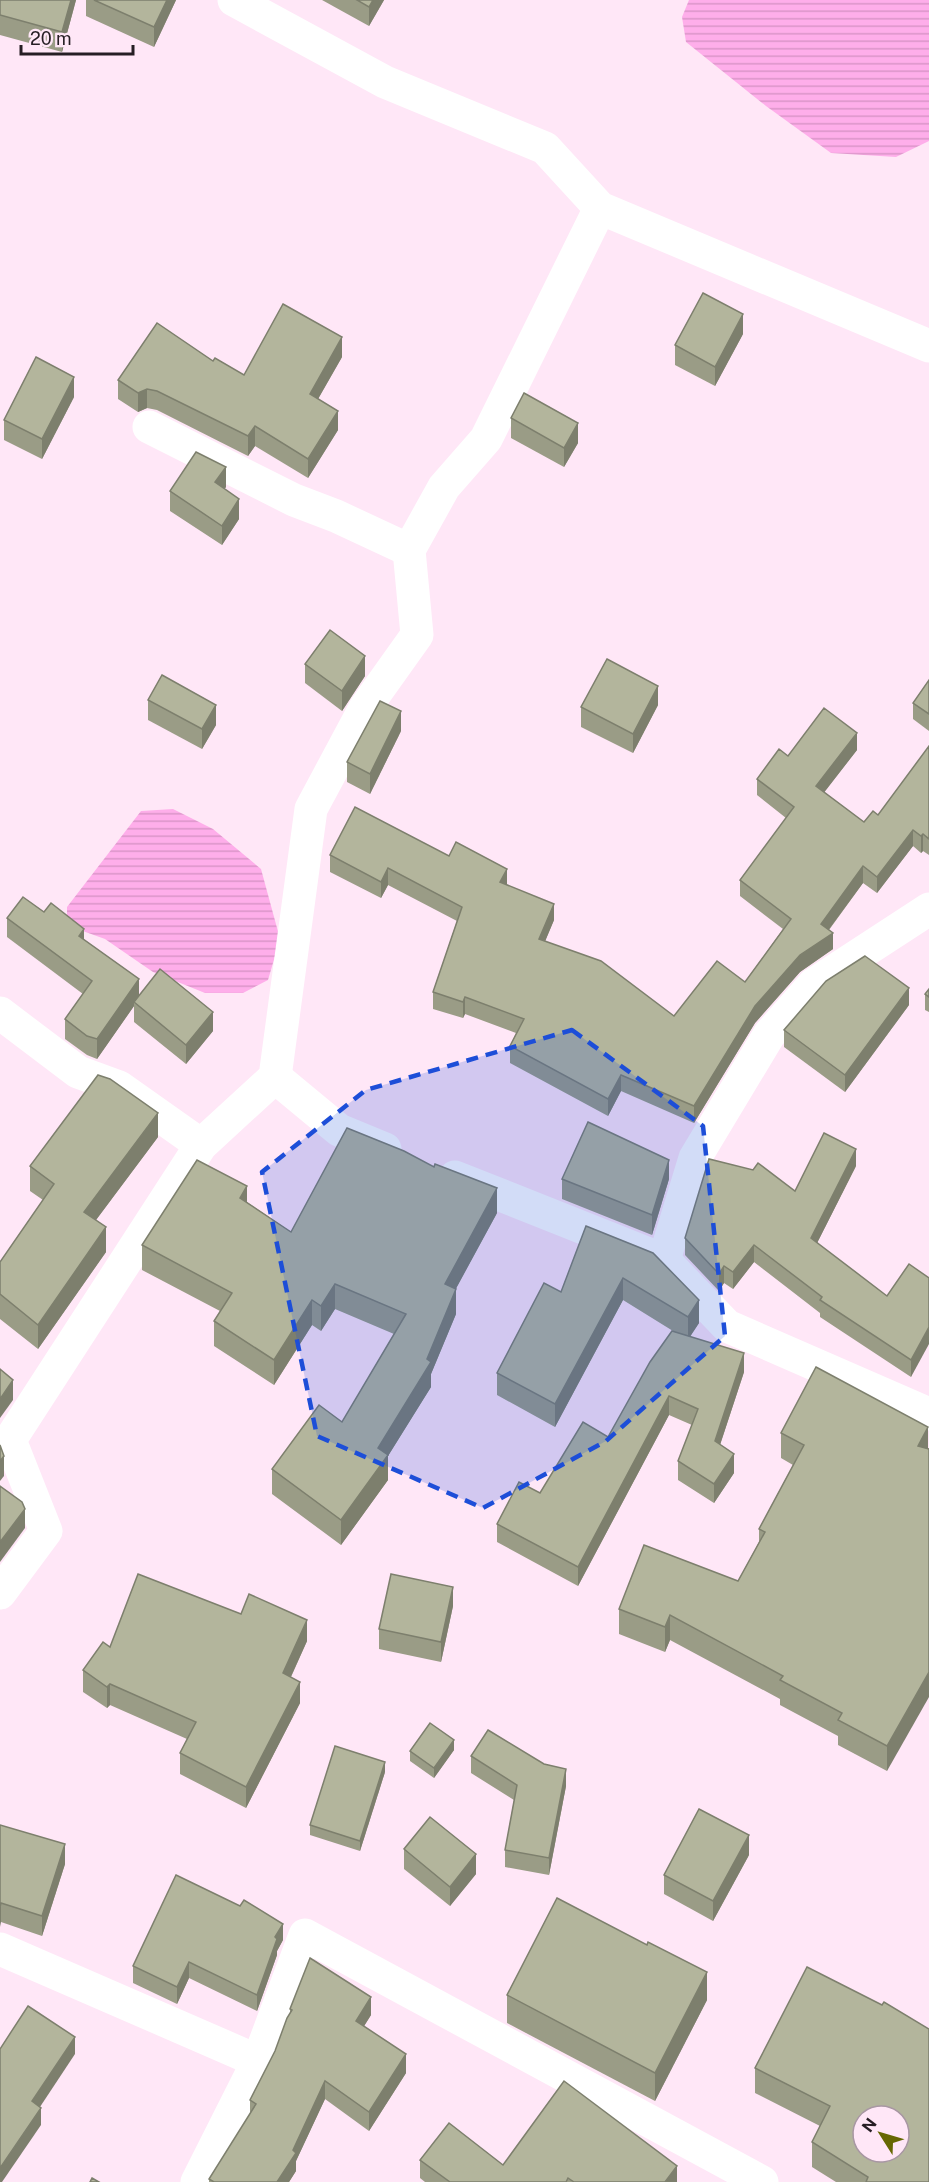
<svg xmlns="http://www.w3.org/2000/svg" width="929" height="2182" viewBox="0 0 929 2182" font-family="'Public Sans',sans-serif">
	<style>
		.water { fill: url(#water-rules) }
		.lines { fill: none; stroke-linecap: round; stroke-linejoin: round }
		.minor { stroke: #fff; stroke-width: 33 }
		.wall { fill: #9a9c86 }
		.shaded-wall { fill: #7d7f6d }
		.building { fill: #b3b59c; stroke: #7d7f6d; stroke-width: 1.5; fill-rule: evenodd }
		.marked { fill: #1d4ed8; fill-opacity: 0.2; stroke: #1d4ed8; stroke-width: 4.5; stroke-dasharray: 12 8; stroke-linejoin: round }
	</style>
	<defs>
		<pattern id="water-rules" width="6" height="5" patternUnits="userSpaceOnUse" patternTransform="scale(1.5)"><rect width="6" height="5" fill="#feaeea"/><path d="M0 2.5h6" fill="none" stroke="#da95c9"/></pattern>
	</defs>
	<rect width="100%" height="100%" fill="#ffe7f7"/>
	<!-- water -->
	<g class="water">
		<path d="M 689,0 L 929,0 L 929,141 L 896,157 L 831,153 L 766,106 L 686,42 L 682,17 Z"/>
		<path d="M 173,809 L 213,829 L 261,869 L 280,939 L 268,980 L 243,993 L 205,993 L 153,972 L 105,939 L 80,930 L 67,918 L 67,907 L 141,811 Z"/>
	</g>
	<g class="lines">
		<!-- minor -->
		<g class="minor">
			<path d="M 234,0 L 385,82 L 545,148 L 600,208 L 929,346"/>
			<path d="M 149,427 L 294,500 L 336,516 L 409,550"/>
			<path d="M 0,1013 L 78,1072 L 119,1087 L 201,1145"/>
			<path d="M 275,1077 L 339,1130 L 385,1149"/>
			<path d="M 455,1177 L 664,1260 L 727,1326 L 929,1414"/>
			<path d="M 664,1260 L 695,1158 L 769,1035 L 814,984 L 929,909"/>
			<path d="M 0,1593 L 46,1531 L 10,1440 L 201,1145 L 275,1077 L 311,809 L 365,708 L 417,635 L 409,550 L 444,487 L 486,439 L 600,208"/>
			<path d="M 0,1949 L 258,2061 L 197,2182"/>
			<path d="M 258,2061 L 305,1935 L 762,2182"/>
		</g>
	</g>
	<!-- wall -->
	<g class="wall">
		<path d="M 0,0 L 76,0 L 62,52 L 0,35 Z"/>
		<path d="M 86,0 L 176,0 L 154,47 L 86,16 Z"/>
		<path d="M 322,0 L 384,0 L 369,26 Z"/>
		<path d="M 743,334 L 715,386 L 675,365 L 675,345 Z"/>
		<path d="M 342,357 L 318,399 L 338,430 L 308,478 L 255,446 L 248,456 L 157,410 L 147,408 L 138,412 L 118,399 L 118,380 L 213,361 L 244,375 Z"/>
		<path d="M 74,397 L 42,459 L 4,440 L 4,420 Z"/>
		<path d="M 511,418 L 578,443 L 564,467 L 511,438 Z"/>
		<path d="M 226,487 L 224,489 L 239,519 L 222,545 L 170,511 L 170,491 Z"/>
		<path d="M 305,664 L 365,676 L 342,711 L 305,683 Z"/>
		<path d="M 929,680 L 929,731 L 913,719 L 913,703 Z"/>
		<path d="M 148,700 L 216,725 L 202,749 L 148,720 Z"/>
		<path d="M 658,705 L 633,753 L 581,727 L 581,707 Z"/>
		<path d="M 401,731 L 370,794 L 347,782 L 347,762 Z"/>
		<path d="M 929,746 L 929,855 L 923,851 L 921,853 L 913,846 L 877,893 L 863,883 L 829,930 L 833,949 L 800,972 L 755,1023 L 694,1123 L 621,1091 L 608,1116 L 510,1063 L 510,1046 L 516,1033 L 465,1014 L 463,1018 L 433,1009 L 433,992 L 457,921 L 388,885 L 381,898 L 330,872 L 330,855 L 449,856 L 507,885 L 554,920 L 545,941 L 674,1016 L 745,982 L 783,929 L 740,896 L 740,880 L 786,818 L 757,795 L 757,779 L 788,756 L 857,750 L 824,792 L 864,822 L 878,815 Z"/>
		<path d="M 7,918 L 84,940 L 139,996 L 213,1031 L 186,1064 L 134,1022 L 134,1006 L 97,1059 L 87,1055 L 65,1039 L 65,1019 L 83,994 L 7,937 Z"/>
		<path d="M 929,989 L 929,1012 L 925,1010 L 925,994 Z"/>
		<path d="M 909,1005 L 845,1092 L 784,1047 L 784,1030 Z"/>
		<path d="M 158,1137 L 96,1220 L 106,1252 L 38,1349 L 0,1319 L 0,1262 L 43,1200 L 30,1191 L 30,1166 Z"/>
		<path d="M 856,1166 L 817,1243 L 887,1296 L 929,1278 L 911,1377 L 820,1317 L 820,1313 L 754,1262 L 733,1289 L 724,1283 L 719,1291 L 685,1255 L 685,1238 Z"/>
		<path d="M 562,1179 L 669,1179 L 652,1235 L 562,1199 Z"/>
		<path d="M 247,1202 L 291,1232 L 497,1213 L 456,1288 L 456,1314 L 431,1374 L 431,1387 L 388,1456 L 388,1480 L 341,1545 L 272,1494 L 272,1469 L 342,1422 L 394,1334 L 335,1309 L 321,1331 L 312,1325 L 274,1385 L 214,1346 L 214,1321 L 220,1311 L 142,1270 L 142,1245 Z"/>
		<path d="M 586,1226 L 699,1323 L 690,1336 L 744,1372 L 720,1445 L 734,1473 L 714,1503 L 678,1480 L 678,1461 L 692,1425 L 669,1415 L 578,1586 L 497,1542 L 497,1524 L 540,1493 L 608,1437 L 673,1331 L 623,1300 L 555,1427 L 497,1395 L 497,1373 L 561,1292 Z"/>
		<path d="M 928,1427 L 887,1771 L 838,1745 L 838,1736 L 780,1705 L 780,1699 L 670,1640 L 665,1652 L 619,1634 L 619,1609 L 738,1581 L 759,1542 L 759,1529 L 793,1465 L 781,1458 L 781,1433 Z"/>
		<path d="M 453,1606 L 441,1662 L 379,1649 L 379,1629 Z"/>
		<path d="M 307,1641 L 291,1677 L 300,1703 L 246,1808 L 180,1774 L 180,1753 L 187,1739 L 110,1705 L 107,1708 L 83,1692 L 83,1670 L 110,1647 Z"/>
		<path d="M 454,1750 L 434,1778 L 410,1761 L 410,1751 Z"/>
		<path d="M 471,1756 L 566,1786 L 549,1875 L 505,1867 L 505,1850 L 514,1800 L 471,1773 Z"/>
		<path d="M 385,1772 L 360,1851 L 310,1835 L 310,1825 Z"/>
		<path d="M 0,1825 L 65,1864 L 42,1936 L 1,1922 Z"/>
		<path d="M 404,1849 L 476,1874 L 450,1906 L 404,1869 Z"/>
		<path d="M 749,1855 L 713,1921 L 664,1894 L 664,1875 Z"/>
		<path d="M 283,1940 L 277,1951 L 277,1955 L 257,2011 L 189,1978 L 177,2004 L 133,1983 L 133,1966 Z"/>
		<path d="M 507,1995 L 707,2000 L 655,2101 L 507,2023 Z"/>
		<path d="M 290,2009 L 371,2015 L 364,2026 L 406,2073 L 369,2131 L 325,2099 L 296,2161 L 296,2171 L 289,2182 L 209,2182 L 209,2179 L 250,2114 L 250,2100 L 275,2051 L 290,2013 Z"/>
		<path d="M 929,2029 L 929,2182 L 836,2182 L 812,2167 L 812,2142 L 820,2126 L 755,2093 L 755,2068 Z"/>
		<path d="M 420,2160 L 503,2165 L 677,2182 L 425,2182 L 420,2178 Z"/>
	</g>
	<!-- shaded-wall -->
	<g class="shaded-wall">
		<path d="M 71,0 L 76,0 L 62,52 L 62,32 Z"/>
		<path d="M 167,0 L 176,0 L 154,47 L 154,27 Z"/>
		<path d="M 373,0 L 384,0 L 369,26 L 369,7 Z"/>
		<path d="M 743,314 L 743,334 L 715,386 L 715,367 Z"/>
		<path d="M 342,337 L 342,357 L 310,413 L 310,394 Z"/>
		<path d="M 74,377 L 74,397 L 42,459 L 42,439 Z"/>
		<path d="M 147,389 L 147,408 L 138,412 L 138,393 Z"/>
		<path d="M 338,411 L 338,430 L 308,478 L 308,459 Z"/>
		<path d="M 578,423 L 578,443 L 564,467 L 564,448 Z"/>
		<path d="M 255,426 L 255,446 L 248,456 L 248,436 Z"/>
		<path d="M 226,467 L 226,487 L 215,502 L 215,482 Z"/>
		<path d="M 239,499 L 239,519 L 222,545 L 222,526 Z"/>
		<path d="M 365,656 L 365,676 L 342,711 L 342,691 Z"/>
		<path d="M 658,686 L 658,705 L 633,753 L 633,734 Z"/>
		<path d="M 216,705 L 216,725 L 202,749 L 202,729 Z"/>
		<path d="M 401,711 L 401,731 L 370,794 L 370,774 Z"/>
		<path d="M 857,733 L 857,750 L 816,803 L 816,786 Z"/>
		<path d="M 913,830 L 913,846 L 877,893 L 877,877 Z"/>
		<path d="M 923,834 L 923,851 L 921,853 L 921,836 Z"/>
		<path d="M 863,866 L 863,883 L 821,940 L 821,924 Z"/>
		<path d="M 388,868 L 388,885 L 381,898 L 381,882 Z"/>
		<path d="M 507,869 L 507,886 L 500,882 Z"/>
		<path d="M 554,904 L 554,920 L 539,956 L 539,939 Z"/>
		<path d="M 84,929 L 84,948 L 79,936 Z"/>
		<path d="M 833,933 L 833,949 L 800,972 L 755,1023 L 694,1123 L 694,1106 L 755,1006 L 800,955 Z"/>
		<path d="M 139,979 L 139,999 L 134,1002 L 134,1006 L 97,1059 L 97,1039 Z"/>
		<path d="M 909,988 L 909,1005 L 845,1092 L 845,1075 Z"/>
		<path d="M 465,997 L 465,1014 L 463,1018 L 463,1002 Z"/>
		<path d="M 213,1012 L 213,1031 L 186,1064 L 186,1045 Z"/>
		<path d="M 621,1075 L 621,1091 L 608,1116 L 608,1099 Z"/>
		<path d="M 158,1113 L 158,1137 L 84,1236 L 84,1212 Z"/>
		<path d="M 856,1149 L 856,1166 L 811,1255 L 811,1238 Z"/>
		<path d="M 669,1160 L 669,1179 L 652,1235 L 652,1215 Z"/>
		<path d="M 247,1186 L 247,1211 L 240,1198 Z"/>
		<path d="M 497,1188 L 497,1213 L 445,1309 L 445,1284 Z"/>
		<path d="M 106,1227 L 106,1252 L 38,1349 L 38,1325 Z"/>
		<path d="M 754,1245 L 754,1262 L 733,1289 L 733,1272 Z"/>
		<path d="M 724,1266 L 724,1283 L 719,1291 L 719,1274 Z"/>
		<path d="M 623,1278 L 623,1300 L 555,1427 L 555,1404 Z"/>
		<path d="M 335,1284 L 335,1309 L 321,1331 L 321,1306 Z"/>
		<path d="M 456,1289 L 456,1314 L 431,1374 L 431,1387 L 388,1456 L 388,1480 L 341,1545 L 341,1520 L 378,1448 L 427,1359 Z"/>
		<path d="M 312,1300 L 312,1325 L 274,1385 L 274,1360 Z"/>
		<path d="M 699,1300 L 699,1323 L 688,1340 L 688,1317 Z"/>
		<path d="M 929,1327 L 929,1344 L 911,1377 L 911,1360 Z"/>
		<path d="M 744,1353 L 744,1372 L 715,1460 L 715,1441 Z"/>
		<path d="M 13,1380 L 13,1400 L 0,1418 L 0,1399 Z"/>
		<path d="M 669,1396 L 669,1415 L 578,1586 L 578,1567 Z"/>
		<path d="M 928,1427 L 928,1452 L 918,1446 Z"/>
		<path d="M 734,1454 L 734,1473 L 714,1503 L 714,1484 Z"/>
		<path d="M 4,1456 L 4,1476 L 0,1481 L 0,1461 Z"/>
		<path d="M 25,1509 L 25,1528 L 0,1562 L 0,1542 Z"/>
		<path d="M 453,1587 L 453,1606 L 441,1662 L 441,1642 Z"/>
		<path d="M 670,1615 L 670,1640 L 665,1652 L 665,1627 Z"/>
		<path d="M 307,1620 L 307,1641 L 283,1694 L 283,1673 Z"/>
		<path d="M 929,1672 L 929,1697 L 887,1771 L 887,1746 Z"/>
		<path d="M 300,1682 L 300,1703 L 246,1808 L 246,1787 Z"/>
		<path d="M 110,1684 L 110,1705 L 107,1708 L 107,1687 Z"/>
		<path d="M 454,1740 L 454,1750 L 434,1778 L 434,1768 Z"/>
		<path d="M 385,1762 L 385,1772 L 360,1851 L 360,1841 Z"/>
		<path d="M 566,1769 L 566,1786 L 549,1875 L 549,1858 Z"/>
		<path d="M 749,1835 L 749,1855 L 713,1921 L 713,1901 Z"/>
		<path d="M 65,1844 L 65,1864 L 42,1936 L 42,1916 Z"/>
		<path d="M 476,1854 L 476,1874 L 450,1906 L 450,1887 Z"/>
		<path d="M 1,1903 L 1,1922 L 0,1927 L 0,1907 Z"/>
		<path d="M 283,1924 L 283,1940 L 277,1951 L 277,1955 L 257,2011 L 257,1995 L 275,1937 Z"/>
		<path d="M 189,1962 L 189,1978 L 177,2004 L 177,1987 Z"/>
		<path d="M 707,1972 L 707,2000 L 655,2101 L 655,2073 Z"/>
		<path d="M 371,1997 L 371,2015 L 356,2039 L 356,2021 Z"/>
		<path d="M 75,2037 L 75,2054 L 32,2119 L 32,2101 Z"/>
		<path d="M 406,2054 L 406,2073 L 369,2131 L 369,2112 Z"/>
		<path d="M 325,2081 L 325,2099 L 296,2161 L 296,2171 L 289,2182 L 277,2182 Z"/>
		<path d="M 41,2108 L 41,2125 L 2,2182 L 0,2182 L 0,2168 Z"/>
		<path d="M 677,2166 L 677,2182 L 665,2182 Z"/>
	</g>
	<!-- building -->
	<g class="building">
		<path d="M 0,0 L 71,0 L 62,32 L 0,15 Z"/>
		<path d="M 94,0 L 167,0 L 154,27 Z"/>
		<path d="M 357,0 L 373,0 L 369,7 Z"/>
		<path d="M 703,293 L 743,314 L 715,367 L 675,345 Z"/>
		<path d="M 283,304 L 342,337 L 310,394 L 338,411 L 308,459 L 255,426 L 248,436 L 157,391 L 147,389 L 138,393 L 118,380 L 157,323 L 213,361 L 215,358 L 244,375 Z"/>
		<path d="M 36,357 L 74,377 L 42,439 L 4,420 Z"/>
		<path d="M 524,393 L 578,423 L 564,448 L 511,418 Z"/>
		<path d="M 196,452 L 226,467 L 215,482 L 239,499 L 222,526 L 170,491 Z"/>
		<path d="M 330,630 L 365,656 L 342,691 L 305,664 Z"/>
		<path d="M 607,659 L 658,686 L 633,734 L 581,707 Z"/>
		<path d="M 162,675 L 216,705 L 202,729 L 148,700 Z"/>
		<path d="M 929,680 L 929,714 L 913,703 Z"/>
		<path d="M 380,701 L 401,711 L 370,774 L 347,762 Z"/>
		<path d="M 824,708 L 857,733 L 816,786 L 864,822 L 873,811 L 878,815 L 929,746 L 929,839 L 923,834 L 921,836 L 913,830 L 877,877 L 863,866 L 821,924 L 833,933 L 800,955 L 755,1006 L 694,1106 L 621,1075 L 608,1099 L 510,1046 L 524,1019 L 465,997 L 463,1002 L 433,992 L 462,907 L 388,868 L 381,882 L 330,855 L 355,807 L 449,856 L 456,842 L 507,869 L 500,882 L 554,904 L 539,939 L 601,961 L 674,1016 L 717,961 L 745,982 L 791,919 L 740,880 L 794,807 L 757,779 L 779,749 L 788,756 Z"/>
		<path d="M 23,897 L 44,912 L 51,903 L 84,929 L 79,936 L 139,979 L 97,1039 L 87,1036 L 65,1019 L 92,981 L 7,918 Z"/>
		<path d="M 865,956 L 909,988 L 845,1075 L 784,1030 L 826,981 Z"/>
		<path d="M 160,969 L 213,1012 L 186,1045 L 134,1002 Z"/>
		<path d="M 929,989 L 929,997 L 925,994 Z"/>
		<path d="M 98,1075 L 110,1079 L 158,1113 L 84,1212 L 106,1227 L 38,1325 L 0,1294 L 0,1262 L 54,1184 L 30,1166 Z"/>
		<path d="M 588,1122 L 669,1160 L 652,1215 L 562,1179 Z"/>
		<path d="M 347,1128 L 404,1151 L 434,1167 L 435,1164 L 497,1188 L 445,1284 L 456,1289 L 427,1359 L 431,1362 L 378,1448 L 388,1455 L 341,1520 L 272,1469 L 319,1405 L 342,1422 L 406,1314 L 335,1284 L 321,1306 L 312,1300 L 274,1360 L 214,1321 L 232,1293 L 142,1245 L 197,1160 L 247,1186 L 240,1198 L 291,1232 Z"/>
		<path d="M 824,1133 L 856,1149 L 811,1238 L 887,1296 L 909,1264 L 929,1278 L 929,1327 L 911,1360 L 820,1300 L 822,1297 L 754,1245 L 733,1272 L 724,1266 L 719,1274 L 685,1238 L 709,1159 L 753,1170 L 758,1163 L 795,1191 Z"/>
		<path d="M 586,1226 L 653,1253 L 699,1300 L 688,1317 L 623,1278 L 555,1404 L 497,1373 L 544,1283 L 561,1292 Z"/>
		<path d="M 672,1331 L 744,1353 L 715,1441 L 734,1454 L 714,1484 L 678,1461 L 698,1409 L 669,1396 L 578,1567 L 497,1524 L 519,1482 L 540,1493 L 583,1422 L 608,1437 L 650,1362 Z"/>
		<path d="M 816,1367 L 928,1427 L 918,1446 L 929,1449 L 929,1672 L 887,1746 L 838,1720 L 842,1713 L 780,1680 L 783,1676 L 670,1615 L 665,1627 L 619,1609 L 644,1545 L 738,1581 L 765,1532 L 759,1529 L 804,1445 L 781,1433 Z"/>
		<path d="M 0,1369 L 13,1380 L 0,1399 Z"/>
		<path d="M 0,1445 L 4,1456 L 0,1461 Z"/>
		<path d="M 0,1486 L 22,1502 L 25,1509 L 0,1542 Z"/>
		<path d="M 138,1574 L 241,1614 L 249,1594 L 307,1620 L 283,1673 L 300,1682 L 246,1787 L 180,1753 L 196,1722 L 110,1684 L 107,1687 L 83,1670 L 103,1642 L 110,1647 Z"/>
		<path d="M 391,1574 L 453,1587 L 441,1642 L 379,1629 Z"/>
		<path d="M 430,1723 L 454,1740 L 434,1768 L 410,1751 Z"/>
		<path d="M 488,1730 L 544,1764 L 566,1769 L 549,1858 L 505,1850 L 517,1785 L 471,1756 Z"/>
		<path d="M 335,1746 L 385,1762 L 360,1841 L 310,1825 Z"/>
		<path d="M 699,1809 L 749,1835 L 713,1901 L 664,1875 Z"/>
		<path d="M 430,1817 L 476,1854 L 450,1887 L 404,1849 Z"/>
		<path d="M 0,1825 L 65,1844 L 42,1916 L 1,1903 L 0,1907 Z"/>
		<path d="M 176,1875 L 240,1906 L 244,1900 L 283,1924 L 275,1937 L 277,1939 L 257,1995 L 189,1962 L 177,1987 L 133,1966 Z"/>
		<path d="M 557,1898 L 647,1945 L 648,1942 L 707,1972 L 655,2073 L 507,1995 Z"/>
		<path d="M 310,1958 L 371,1997 L 356,2021 L 406,2054 L 369,2112 L 325,2081 L 293,2150 L 296,2153 L 277,2182 L 214,2182 L 209,2179 L 256,2104 L 250,2100 L 275,2051 L 287,2018 L 292,2010 L 290,2009 Z"/>
		<path d="M 807,1967 L 882,2005 L 884,2002 L 929,2029 L 929,2182 L 866,2182 L 868,2177 L 812,2142 L 830,2106 L 755,2068 ZM 863,2116 L 899,2116 L 899,2152 L 863,2152 Z"/>
		<path d="M 28,2006 L 75,2037 L 32,2101 L 41,2108 L 0,2168 L 0,2049 Z"/>
		<path d="M 564,2081 L 677,2166 L 665,2182 L 574,2182 L 568,2178 L 566,2182 L 450,2182 L 420,2160 L 449,2123 L 503,2165 Z"/>
		<path d="M 92,2178 L 99,2182 L 90,2182 Z"/>
	</g>
	<!-- marked area -->
	<path class="marked" d="M 572,1030 L 703,1126 L 725,1336 L 606,1441 L 483,1508 L 317,1436 L 262,1172 L 366,1090 Z"/>
	<!-- north arrow -->
	<g transform="translate(881 2134) rotate(307)"><circle r="28" fill="#ffe7f7" stroke="#a897a3" stroke-width="1.5"/>
	<path d="M0-4.5L10 22L0 15L-10 22Z" fill="#676803"/>
	<text y="-9" font-size="16" font-weight="bold" text-anchor="middle" fill="#261e24">N</text>
	</g>
	<!-- scale -->
	<path d="M21 45v9h112v-9" fill="none" stroke="#261e24" stroke-width="3"/>
	<text x="30" y="45" font-size="18" fill="#261e24" stroke="#ffe7f7" stroke-width="4.5" paint-order="stroke">20 m</text>
</svg>
